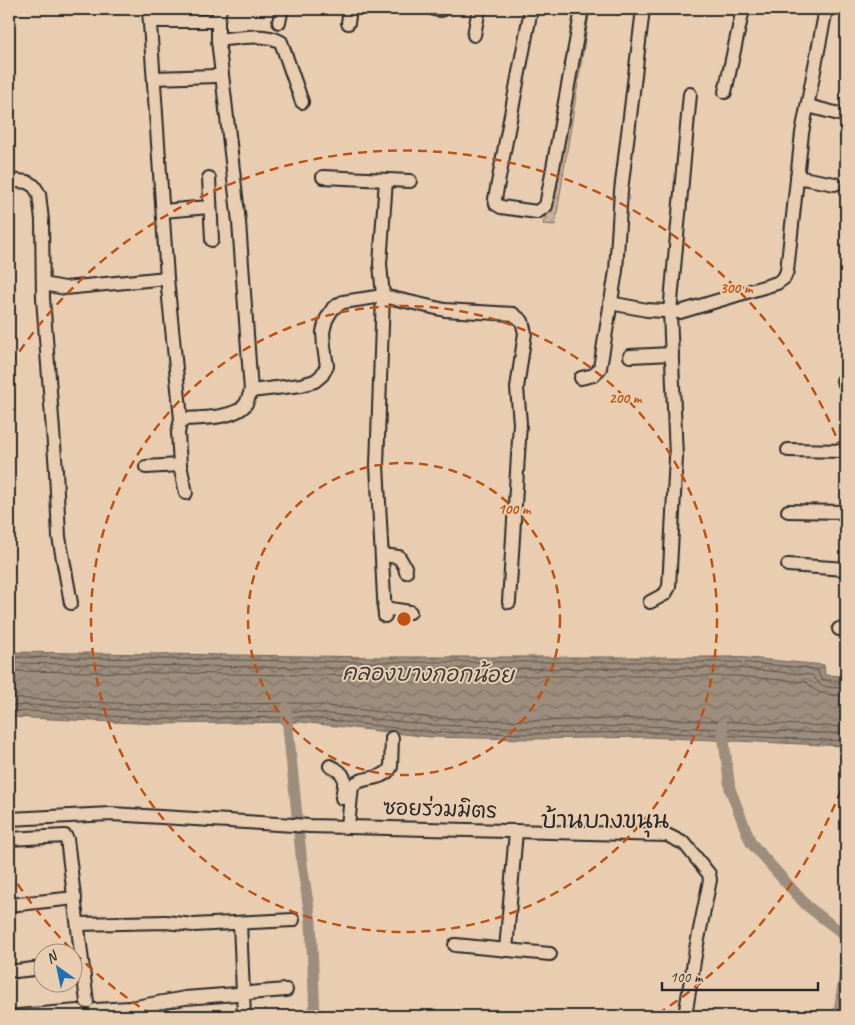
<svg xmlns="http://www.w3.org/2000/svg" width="855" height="1025" viewBox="0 0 855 1025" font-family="Caveat,'Playpen Sans Thai',sans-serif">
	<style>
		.grass { fill: url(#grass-dots); stroke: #7a6e62 }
		.water { fill: url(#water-waves); stroke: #6f665b }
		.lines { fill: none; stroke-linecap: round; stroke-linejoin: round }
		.shore { stroke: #59524b; stroke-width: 1 }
		.canal { stroke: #9d8d7b; stroke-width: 11 }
		.street-casing { stroke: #2b2b2b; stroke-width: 16 }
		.street { stroke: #e8cdb0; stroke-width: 12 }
		.ring { fill: none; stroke: #c25012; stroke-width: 2.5; stroke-dasharray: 9 6 }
		.labels { text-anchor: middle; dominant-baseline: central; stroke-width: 4; stroke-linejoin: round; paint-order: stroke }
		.street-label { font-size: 21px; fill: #2b2b2b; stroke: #e8cdb0 }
		.water-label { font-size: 22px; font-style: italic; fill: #423f3b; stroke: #e8cdb0 }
		.quarter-label { font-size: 24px; fill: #2b2b2b; stroke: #e8cdb0 }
		.centre { fill: #c25012; stroke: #e8cdb0; stroke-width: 2.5 }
		.ring-label { font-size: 15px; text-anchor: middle; font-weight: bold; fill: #c25012; stroke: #e8cdb0; stroke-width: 4; stroke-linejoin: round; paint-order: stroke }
	</style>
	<defs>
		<pattern id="grass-dots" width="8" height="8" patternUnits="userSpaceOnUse" patternTransform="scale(1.25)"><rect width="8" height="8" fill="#c9b29a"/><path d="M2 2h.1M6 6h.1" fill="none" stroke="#a3917e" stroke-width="1.8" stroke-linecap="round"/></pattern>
		<pattern id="water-waves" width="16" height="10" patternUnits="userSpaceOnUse" patternTransform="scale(1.25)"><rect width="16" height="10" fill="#9d8d7b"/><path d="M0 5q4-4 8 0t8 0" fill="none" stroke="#807365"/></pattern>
	</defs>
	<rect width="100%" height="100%" fill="#e8cdb0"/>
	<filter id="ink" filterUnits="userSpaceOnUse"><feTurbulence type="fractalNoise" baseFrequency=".02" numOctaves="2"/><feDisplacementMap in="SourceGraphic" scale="10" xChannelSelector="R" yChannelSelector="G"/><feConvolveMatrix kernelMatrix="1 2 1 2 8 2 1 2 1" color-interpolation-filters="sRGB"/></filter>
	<g filter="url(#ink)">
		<!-- grass -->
		<path class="grass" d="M 585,9 L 590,9 L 555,225 L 543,224 L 549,202 Z"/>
		<!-- water -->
		<path class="water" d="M 9,652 L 380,657 L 737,657 L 824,665 L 825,675 L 846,676 L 846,746 L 647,737 L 530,739 L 430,737 L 301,722 L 157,724 L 9,717 Z"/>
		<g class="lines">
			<!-- shore -->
			<g class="shore">
				<path d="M 9,657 L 380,662 L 737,662 L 817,669 L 820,677 L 823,680 L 846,681"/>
				<path d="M 9,663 L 380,669 L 737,668 L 812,675 C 822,690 829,687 846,688"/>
				<path d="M 9,671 L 380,676 L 736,676 L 806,682 C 819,696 828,695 846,695"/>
				<path d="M 9,698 L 157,705 L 302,703 L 432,718 L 530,721 L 647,718 L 846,727"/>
				<path d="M 9,706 L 29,705 L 157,712 L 302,711 L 431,725 L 530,728 L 647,726 L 846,734"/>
				<path d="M 9,712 L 28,711 L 157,719 L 302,717 L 431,732 L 530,734 L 647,732 L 846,741"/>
			</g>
			<!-- canal -->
			<g class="canal">
				<path d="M 286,708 L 302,864 L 311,922 L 315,1016"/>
				<path d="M 722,725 L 730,789 L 751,843 L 807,906 L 846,936"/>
				<path d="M 9,1010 L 11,1016"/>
				<path d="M 838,1016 L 846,966"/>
			</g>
			<!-- street casing -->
			<g class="street-casing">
				<g id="street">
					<path d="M 434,9 L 441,10"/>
					<path d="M 531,9 L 495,199 L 496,204 L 501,207 L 537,212 L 546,206 L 582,9"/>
					<path d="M 150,21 L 218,21"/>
					<path d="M 279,22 L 282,9"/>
					<path d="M 348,23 L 350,9"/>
					<path d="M 474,35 L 479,9"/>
					<path d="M 218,40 C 236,38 266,32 281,42 L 302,102"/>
					<path d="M 154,78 L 216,76"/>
					<path d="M 725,92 L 743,9"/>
					<path d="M 808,106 L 839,114"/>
					<path d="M 323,177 L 410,181"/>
					<path d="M 797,177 L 835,184"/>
					<path d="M 209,178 L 212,240"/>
					<path d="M 9,180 L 27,182 L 34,186 L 39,194 L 42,220 L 43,298 L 56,471 L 59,537 L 71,603"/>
					<path d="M 163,211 L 209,207"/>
					<path d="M 43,284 L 65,288 L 167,278"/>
					<path d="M 610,303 L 647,310 L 680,312 L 777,283 L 784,278 L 787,271 L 802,133 L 826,9"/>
					<path d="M 630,356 L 672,354"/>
					<path d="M 581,378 L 594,375 L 600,368 L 616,271 L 621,191 L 643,9"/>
					<path d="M 843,381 L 846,381"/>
					<path d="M 251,391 L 301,385 L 315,381 L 322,375 L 327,366 L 324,347 L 323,332 L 326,320 L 333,308 L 343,302 L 383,296 L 445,310 L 513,314 L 522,321 L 525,333 L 517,388 L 520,423 L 509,602"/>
					<path d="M 181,419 C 197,418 234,419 245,405 C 248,401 249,395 251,391 L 239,222 L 218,40 L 218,21 L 220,9"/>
					<path d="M 788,450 L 846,451"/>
					<path d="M 180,465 L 186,493"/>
					<path d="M 146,467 L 180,465 L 178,433 L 181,419 L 167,278 L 149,9"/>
					<path d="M 788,511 L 846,512"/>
					<path d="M 382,555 L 399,557 L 405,567 L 406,572"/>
					<path d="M 788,565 L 846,569"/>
					<path d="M 650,602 L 665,594 L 669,587 L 676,457 L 670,312 L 690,94"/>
					<path d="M 384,608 L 410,612"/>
					<path d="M 385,616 L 377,465 L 383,296 L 380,264 L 386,180"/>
					<path d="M 839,629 L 846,630"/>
					<path d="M 330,766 C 348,774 345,780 342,798"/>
					<path d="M 9,819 L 111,814 L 310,826 L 667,835 L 685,844 L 709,874 L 710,880 L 696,949 L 685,1016"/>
					<path d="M 348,826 L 352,786 C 363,775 383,782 391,767 L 392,738"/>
					<path d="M 9,839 L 65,836 L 67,839 L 87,1002"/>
					<path d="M 9,905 L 75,898"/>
					<path d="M 240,923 L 244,1016"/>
					<path d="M 78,924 L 166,922 L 193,925 L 293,920"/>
					<path d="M 455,945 L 550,954"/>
					<path d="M 506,950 L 516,831"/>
					<path d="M 16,971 L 42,968"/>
					<path d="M 96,1010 L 130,1008 L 185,998 L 286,990"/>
					<path d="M 18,1016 L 78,1011"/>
				</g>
			</g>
			<!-- street -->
			<use href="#street" class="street"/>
		</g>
	</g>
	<!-- distance rings -->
	<g class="ring">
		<circle cx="404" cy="619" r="156"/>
		<circle cx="404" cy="619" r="313"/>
		<path d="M846 776A469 469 0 0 1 656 1015M152 1015A469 469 0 0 1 11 874M11 364A469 469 0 0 1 846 462"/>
	</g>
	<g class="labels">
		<!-- street labels -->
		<g class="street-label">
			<text transform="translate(440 809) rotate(2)">ซอยร่วมมิตร</text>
		</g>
		<!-- water labels -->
		<g class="water-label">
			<text transform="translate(428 674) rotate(1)">คลองบางกอกน้อย</text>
		</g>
		<!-- quarter labels -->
		<g class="quarter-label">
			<text x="605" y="820">บ้านบางขนุน</text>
		</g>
	</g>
	<circle cx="404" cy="619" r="8" class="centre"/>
	<g class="ring-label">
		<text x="736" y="293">300 m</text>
		<text x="625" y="403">200 m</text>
		<text x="514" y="514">100 m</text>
	</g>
	<!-- margin -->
	<rect width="855" height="1025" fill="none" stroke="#e8cdb0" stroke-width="30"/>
	<rect x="15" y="15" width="825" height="995" fill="none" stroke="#2b2b2b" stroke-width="2" filter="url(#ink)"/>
	<!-- north arrow -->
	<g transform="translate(58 968) rotate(327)"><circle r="24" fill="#e8cdb0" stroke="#9c8c7b"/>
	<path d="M0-4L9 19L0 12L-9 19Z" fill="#1f6fb2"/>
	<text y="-8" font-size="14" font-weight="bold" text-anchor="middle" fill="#2b2b2b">N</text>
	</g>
	<!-- scale -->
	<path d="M662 982v8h156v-8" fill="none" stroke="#2b2b2b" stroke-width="2.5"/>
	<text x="670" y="982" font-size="15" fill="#2b2b2b" stroke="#e8cdb0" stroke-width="4" paint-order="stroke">100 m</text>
</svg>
